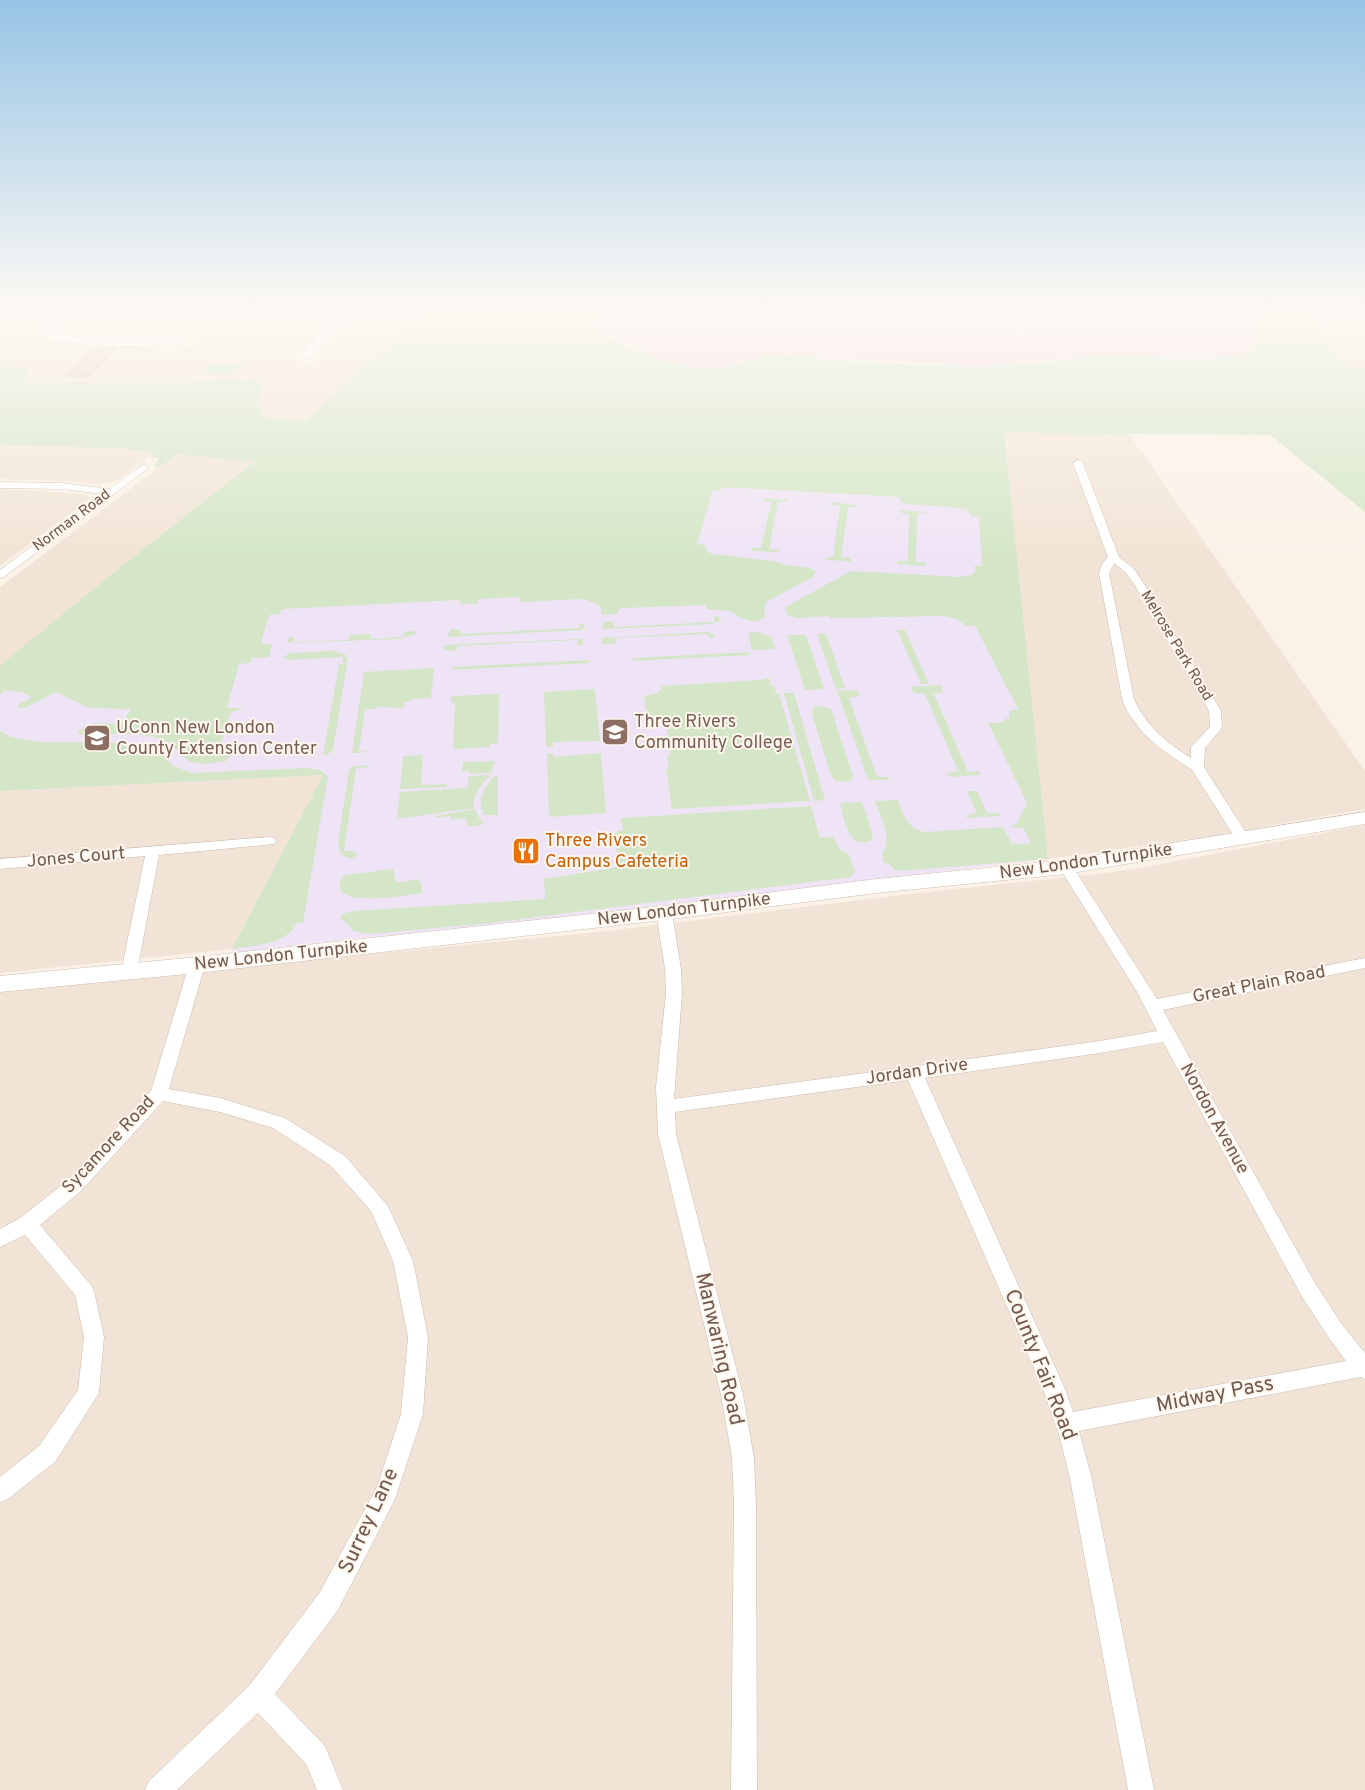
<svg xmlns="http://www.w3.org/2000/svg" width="1365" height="1790" viewBox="0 0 1365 1790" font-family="Overpass,sans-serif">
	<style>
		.residential { fill: #f1e4d6 }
		.education { fill: #efe4f6 }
		.medical { fill: #f7dbdf }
		.green { fill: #d4e6c7 }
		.building { fill: #ecd1c1; stroke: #ddb8a4 }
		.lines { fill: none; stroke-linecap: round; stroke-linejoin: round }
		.minor-casing { stroke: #cbbaae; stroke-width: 1 }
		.secondary-casing { stroke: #cfbcaf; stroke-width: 1 }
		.minor { fill: #fff; fill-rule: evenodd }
		.secondary { fill: #fff; fill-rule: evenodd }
		.labels { text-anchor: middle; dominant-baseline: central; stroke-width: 4; stroke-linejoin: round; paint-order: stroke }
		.far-street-label { font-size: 15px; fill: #71594e; stroke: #fdf6ed }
		.education-label { font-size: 18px; fill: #785e54; stroke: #fdf6ed; text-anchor: start }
		.food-label { font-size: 18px; fill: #c56008; stroke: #fdf6ed; text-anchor: start }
		.street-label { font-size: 18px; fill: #71594e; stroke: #fdf6ed }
		.near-street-label { font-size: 21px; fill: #71594e; stroke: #fdf6ed }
	</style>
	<rect width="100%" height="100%" fill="#faf2e7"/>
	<!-- residential -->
	<g class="residential">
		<path d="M 0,310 L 56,310 L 39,322 L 36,329 L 40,335 L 53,340 L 93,344 L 154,345 L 161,349 L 170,350 L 190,347 L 196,343 L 197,340 L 184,336 L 81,335 L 63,331 L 59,328 L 58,323 L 70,313 L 69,312 L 71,310 L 320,310 L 327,318 L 326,327 L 304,351 L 293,357 L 296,360 L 306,362 L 318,360 L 326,357 L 326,354 L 321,351 L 343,323 L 344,316 L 340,310 L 428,310 L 303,423 L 264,417 L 256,402 L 262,387 L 223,379 L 185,383 L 24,383 L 28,369 L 0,366 L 0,355 L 6,350 L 0,350 Z"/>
		<path d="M 1307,310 L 1365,310 L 1365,369 L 1345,367 Z"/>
		<path d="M 1004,433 L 1128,433 L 1365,771 L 1365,809 L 1204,837 L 1048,859 L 1025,657 Z"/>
		<path d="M 0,445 L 121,448 L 156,452 L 116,481 L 100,484 L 62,481 L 0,479 Z"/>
		<path d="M 177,454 L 255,461 L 123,565 L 0,667 L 0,587 Z"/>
		<path d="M 0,489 L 60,492 L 86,495 L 91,498 L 0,566 Z"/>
		<path d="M 324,775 L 232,949 L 0,973 L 0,791 Z"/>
		<path d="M 1365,825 L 1365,1790 L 0,1790 L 0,990 L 599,932 L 910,894 L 1105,873 L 1140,868 Z"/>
	</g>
	<!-- education -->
	<path class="education" d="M 689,486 L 1009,488 L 1025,657 L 1048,859 L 497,925 L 358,938 L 231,953 L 323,775 L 0,791 L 0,679 L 264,615 L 278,608 Z"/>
	<!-- medical -->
	<path class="medical" d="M 627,310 L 1264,310 L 1258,319 L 1257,343 L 1251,350 L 1235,357 L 1189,358 L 1113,356 L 1067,358 L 1018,365 L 967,366 L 791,356 L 766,356 L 717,369 L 704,370 L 692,369 L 660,359 L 590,325 L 589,321 L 595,317 Z"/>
	<!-- green -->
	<g class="green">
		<path d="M 428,310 L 627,310 L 604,315 L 589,321 L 590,325 C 617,344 682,373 715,369 C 728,368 740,362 753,359 C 765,356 778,356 791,356 C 860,361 930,368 999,366 C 1037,365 1073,356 1112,356 C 1146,355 1218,366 1247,352 C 1266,343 1250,321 1264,310 L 1307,310 L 1345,367 L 1365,369 L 1365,512 L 1270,435 L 1004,433 L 1048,859 L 900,871 L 895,870 L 888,863 L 884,863 L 882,853 C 894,838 880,817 875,801 L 898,800 C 904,815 907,829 925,832 L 1003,827 L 1012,844 L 1031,843 L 1023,828 L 1010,827 L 1017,823 L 1027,803 L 988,723 L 1001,723 L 1009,717 L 1009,711 L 1018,709 L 975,626 L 966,626 L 957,619 L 944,616 L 830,618 L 830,616 L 797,618 L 787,615 L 785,608 L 789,605 L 851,571 L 960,577 L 971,575 L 976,571 L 974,566 L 982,566 L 979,518 L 971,516 L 968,510 L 962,508 L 905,504 L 899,500 L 899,497 L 723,487 L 720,491 L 713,490 L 697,544 L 705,545 L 706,550 L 712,554 L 773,561 L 785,565 L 810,568 L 816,572 L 813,577 L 768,601 L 764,607 L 765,617 C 750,628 739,615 728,611 C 721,609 714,611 707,609 L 706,605 L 623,608 L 619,609 L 617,614 L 602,615 L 600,607 L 595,603 L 583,599 L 521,602 L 520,597 L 478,599 L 477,604 L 461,604 L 460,600 L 282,609 L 279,614 L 269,615 L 261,643 L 272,644 L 269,657 L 252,658 L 250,663 L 239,664 L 227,708 L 240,708 L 243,709 L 231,712 L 218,755 L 228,755 L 229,757 L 226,761 C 212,764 192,767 181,755 C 176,749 171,743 163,740 C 140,731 103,735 77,734 L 85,725 L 92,726 L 94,723 L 121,724 L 131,709 L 89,708 L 56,692 L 25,708 L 18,708 L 19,704 L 31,698 L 30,696 L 22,692 L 5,690 L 0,695 L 0,667 L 4,662 L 123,565 L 254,462 L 177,454 L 160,467 L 154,467 L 159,458 L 149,457 L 155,452 L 121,448 L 0,445 L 0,366 L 29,369 L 25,383 L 185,383 L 223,379 L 257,381 L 262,387 L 256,402 L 264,417 L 303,423 Z"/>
		<path d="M 209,366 L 243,366 L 236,374 L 202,374 Z"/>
		<path d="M 762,498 L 788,500 L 787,502 L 778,502 L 769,549 L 778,550 L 777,553 L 750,550 L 752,548 L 761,548 L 771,502 L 763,501 Z"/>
		<path d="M 832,502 L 857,505 L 856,507 L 848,507 L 841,557 L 850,558 L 851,562 L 822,559 L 833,557 L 840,506 L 830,505 Z"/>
		<path d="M 899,510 L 927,512 L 917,514 L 916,562 L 925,563 L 926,566 L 897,564 L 898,561 L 908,561 L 909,514 L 901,513 Z"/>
		<path d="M 717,616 L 721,618 L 721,620 L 712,624 L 602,629 L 603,622 L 613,622 L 615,627 L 714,622 L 714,617 Z"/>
		<path d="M 580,624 L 585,624 L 583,630 L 447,637 L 451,629 L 460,630 L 461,634 L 579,628 Z"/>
		<path d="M 897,630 L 905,630 L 929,684 L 921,684 Z"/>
		<path d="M 414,631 L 416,634 L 398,639 L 287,643 L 289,638 L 291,637 L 294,638 L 293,642 L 348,640 L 350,635 L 369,634 L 371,639 L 403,637 L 404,632 Z"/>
		<path d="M 708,632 L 716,636 L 712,638 L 708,637 L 707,634 L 616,638 L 615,644 L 602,644 L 602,638 Z"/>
		<path d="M 758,632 L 771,637 L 776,649 L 752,650 L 748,633 Z"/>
		<path d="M 817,634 L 826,634 L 845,688 L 836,689 Z"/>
		<path d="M 787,635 L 806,635 L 824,689 L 805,690 Z"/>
		<path d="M 580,639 L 583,639 L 583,645 L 578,645 L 577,640 L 458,646 L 456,651 L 443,650 L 445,645 Z"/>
		<path d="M 333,651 L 346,655 L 348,663 L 342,663 L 343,657 L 288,660 L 283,657 L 290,653 Z"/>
		<path d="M 749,652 L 750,655 L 633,661 L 633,658 Z"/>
		<path d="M 589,660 L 589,663 L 452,670 L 453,667 Z"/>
		<path d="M 339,664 L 347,664 L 333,750 L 327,755 L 323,755 Z"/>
		<path d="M 434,668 L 431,698 L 412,699 L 412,701 L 404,702 L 404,708 L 377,707 L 375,709 L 365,709 L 359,751 L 371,752 L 352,753 L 364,672 Z"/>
		<path d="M 769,678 L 771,686 L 774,686 L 776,693 L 779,694 L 810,801 L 672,809 L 666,769 L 669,769 L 667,756 L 671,755 L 666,725 L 662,725 L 661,719 L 648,719 L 644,696 L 658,693 L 662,688 L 661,686 L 761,680 L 761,679 Z"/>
		<path d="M 941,685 L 943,692 L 934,694 L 968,772 L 978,771 L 981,775 L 950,777 L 947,775 L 949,773 L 958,771 L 925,694 L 914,693 L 910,687 Z"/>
		<path d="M 595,689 L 600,741 L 553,742 L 553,747 L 546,747 L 544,692 Z"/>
		<path d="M 857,690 L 859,696 L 849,698 L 877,777 L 888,777 L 890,778 L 888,780 L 868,780 L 837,691 Z"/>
		<path d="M 784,693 L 794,693 L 825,800 L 814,801 Z"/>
		<path d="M 499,694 L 498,743 L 490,744 L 490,747 L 453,749 L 455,703 L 451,703 L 451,696 Z"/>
		<path d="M 821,706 L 831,709 L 853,776 L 850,782 L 835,781 L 830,773 L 812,714 L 813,707 Z"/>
		<path d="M 0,731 L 11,737 L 40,742 L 132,743 L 149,746 L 159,751 L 172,765 L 192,773 L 309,768 L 320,770 L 328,777 L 303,923 L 297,923 C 284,946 256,945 232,949 L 323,775 L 0,791 Z"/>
		<path d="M 553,753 L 554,757 L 601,753 L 606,813 L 549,817 L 547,754 Z"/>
		<path d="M 423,755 L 421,785 L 447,784 L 447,787 L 400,789 L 403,756 Z"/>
		<path d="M 495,761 L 491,773 L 469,774 L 469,771 L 462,772 L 463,762 Z"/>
		<path d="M 368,765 L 369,767 L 356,769 L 344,851 L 354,851 L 357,854 L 353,858 L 348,858 L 341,854 L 338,843 L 349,770 L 353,766 Z"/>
		<path d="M 490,775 C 482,784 472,795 474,808 L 397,819 L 400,792 L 467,788 L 469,776 Z"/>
		<path d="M 494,776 L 498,776 L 498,815 L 484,815 C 476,798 484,790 494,776 Z"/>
		<path d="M 967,791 L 977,791 L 987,813 L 998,813 L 1001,816 L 967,818 L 966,815 L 977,813 Z"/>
		<path d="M 862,802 L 873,835 L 871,840 C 848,852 844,818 840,803 Z"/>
		<path d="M 811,806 L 820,838 L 833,837 L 840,849 L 849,855 L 855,871 L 851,877 L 491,923 L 370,934 L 353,931 L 344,920 L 340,920 L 342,914 L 353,911 L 545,899 L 544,879 L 618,867 L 615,832 L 623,830 L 621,818 Z"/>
		<path d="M 475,809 L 479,818 L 485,824 L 468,827 L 466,818 L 451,820 L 450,816 L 435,818 L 435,816 Z"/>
		<path d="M 393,869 L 396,883 L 419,879 L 423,893 C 406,895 348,906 340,889 L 340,880 L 345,875 Z"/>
	</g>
	<!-- building -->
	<path class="building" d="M 92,349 L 116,349 L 89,376 L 66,376 Z"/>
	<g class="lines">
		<!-- minor casing -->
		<g class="minor-casing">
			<g id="minor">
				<path d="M 58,310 L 66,310 L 51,326 C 72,348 151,340 181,341 L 185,343 L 181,345 C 151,345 74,351 51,335 C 48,333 45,329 43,326 Z"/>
				<path d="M 327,310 L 334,310 L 339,320 L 311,357 L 305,357 L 305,353 L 331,320 Z"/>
				<path d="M 1078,460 L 1083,463 L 1119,557 L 1133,568 L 1144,584 L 1221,711 L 1222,728 L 1205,748 L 1204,767 L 1250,839 L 1248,842 L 1238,842 L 1192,770 L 1161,749 L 1143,733 L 1127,711 L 1122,699 L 1099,573 L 1102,564 L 1108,557 L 1073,463 ZM 1114,563 L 1125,572 L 1134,584 L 1209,711 L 1210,727 L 1191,747 L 1191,758 C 1166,742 1146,726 1134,699 L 1109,573 Z"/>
				<path d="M 144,464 L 149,467 L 147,469 L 4,577 L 0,578 L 0,570 L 102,494 L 62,489 L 0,488 L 0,482 L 62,483 L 109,489 Z"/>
				<path d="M 269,837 L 274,838 L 276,841 L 274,844 L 159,855 L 137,972 L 135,976 L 129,977 L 123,976 L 121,972 L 145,856 L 0,869 L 0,859 Z"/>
				<path d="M 1066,862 L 1071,864 L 1157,999 L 1365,958 L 1365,968 L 1163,1010 L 1315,1283 L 1343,1326 L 1365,1353 L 1365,1379 L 1361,1377 L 1079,1431 L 1092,1479 L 1154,1790 L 1128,1790 L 1070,1479 L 1060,1438 L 1043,1389 L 908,1080 L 675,1112 L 676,1134 L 743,1395 L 754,1458 L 756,1505 L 757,1790 L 731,1790 L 734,1505 L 732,1458 L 721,1395 L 658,1134 L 656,1087 L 666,993 L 665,969 L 656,913 L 659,909 L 669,909 L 672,913 L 681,969 L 682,993 L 674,1099 L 1100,1041 L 1157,1031 L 1137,992 L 1059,867 L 1061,864 ZM 1163,1042 L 1301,1295 L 1329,1338 L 1346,1361 L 1073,1412 L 1065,1389 L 925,1078 L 1100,1053 Z"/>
				<path d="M 197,960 L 203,961 L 205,965 L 169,1089 L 220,1098 L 285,1118 L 345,1156 L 388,1206 L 413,1261 L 428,1337 L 423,1414 L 395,1499 L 338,1610 L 275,1694 L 325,1746 L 343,1790 L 317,1790 L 306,1764 L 258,1713 L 177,1790 L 145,1790 L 149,1781 L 249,1686 L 320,1592 L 377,1487 L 401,1414 L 408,1337 L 393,1261 L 371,1211 L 331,1166 L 273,1128 L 220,1112 L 163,1101 L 81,1191 L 40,1225 L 91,1285 L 94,1291 L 104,1337 L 99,1393 L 55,1462 L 8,1499 L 0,1502 L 0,1477 L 39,1446 L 78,1390 L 84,1337 L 75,1295 L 25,1235 L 0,1247 L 0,1229 L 20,1218 L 67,1181 L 151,1091 L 189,965 L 191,961 Z"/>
			</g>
		</g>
		<!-- secondary casing -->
		<g class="secondary-casing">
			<path id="secondary" d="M 1365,812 L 1365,824 L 1066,874 L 876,893 L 664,920 L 197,973 L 0,992 L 0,976 L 197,957 L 664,906 L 876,879 L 1066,860 Z"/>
		</g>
		<!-- minor -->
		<use href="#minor" class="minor"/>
		<!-- secondary -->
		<use href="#secondary" class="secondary"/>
	</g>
	<!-- sky -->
	<linearGradient id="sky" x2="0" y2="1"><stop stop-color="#97c4e5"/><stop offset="0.55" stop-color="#fdf9f4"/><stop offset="1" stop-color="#fdf9f4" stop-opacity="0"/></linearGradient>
	<rect width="1365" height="560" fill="url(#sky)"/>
	<!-- icons -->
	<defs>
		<g id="university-square" transform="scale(1.4375)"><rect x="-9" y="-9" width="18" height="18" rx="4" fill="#8d6e63" stroke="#fdf6ed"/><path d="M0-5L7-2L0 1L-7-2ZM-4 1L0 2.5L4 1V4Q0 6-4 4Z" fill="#fff"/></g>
		<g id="restaurant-square" transform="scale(1.4375)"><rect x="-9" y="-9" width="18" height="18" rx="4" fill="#e8710a" stroke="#fdf6ed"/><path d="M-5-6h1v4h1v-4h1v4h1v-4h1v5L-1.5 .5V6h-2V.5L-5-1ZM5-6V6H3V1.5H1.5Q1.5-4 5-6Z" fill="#fff"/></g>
	</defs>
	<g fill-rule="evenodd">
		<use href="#university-square" x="615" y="732"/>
		<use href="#university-square" x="97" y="738"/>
		<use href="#restaurant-square" x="526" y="851"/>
	</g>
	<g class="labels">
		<!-- far-street labels -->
		<g class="far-street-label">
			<text transform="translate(72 521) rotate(-37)">Norman Road</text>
			<text transform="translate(1176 646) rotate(59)">Melrose Park Road</text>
		</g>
		<!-- education labels -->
		<g class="education-label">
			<text x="634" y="722">Three Rivers<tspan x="634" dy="21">Community College</tspan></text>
			<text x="116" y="728">UConn New London<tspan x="116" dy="21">County Extension Center</tspan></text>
		</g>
		<!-- food labels -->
		<g class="food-label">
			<text x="545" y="841">Three Rivers<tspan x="545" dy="21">Campus Cafeteria</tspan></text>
		</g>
		<!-- street labels -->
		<g class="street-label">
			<text transform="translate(76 858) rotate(-5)">Jones Court</text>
			<text transform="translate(1086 862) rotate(-8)">New London Turnpike</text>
			<text transform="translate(684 910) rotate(-7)">New London Turnpike</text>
			<text transform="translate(281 956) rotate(-6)">New London Turnpike</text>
			<text transform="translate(1259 985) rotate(-11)">Great Plain Road</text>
			<text transform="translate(917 1072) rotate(-8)">Jordan Drive</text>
			<text transform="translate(1214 1119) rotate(61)">Nordon Avenue</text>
			<text transform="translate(109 1145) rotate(-47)">Sycamore Road</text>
		</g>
		<!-- near-street labels -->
		<g class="near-street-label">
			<text transform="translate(719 1349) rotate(77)">Manwaring Road</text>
			<text transform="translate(1040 1365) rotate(68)">County Fair Road</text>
			<text transform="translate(1215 1395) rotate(-11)">Midway Pass</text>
			<text transform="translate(369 1521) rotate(-65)">Surrey Lane</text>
		</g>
	</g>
</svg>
